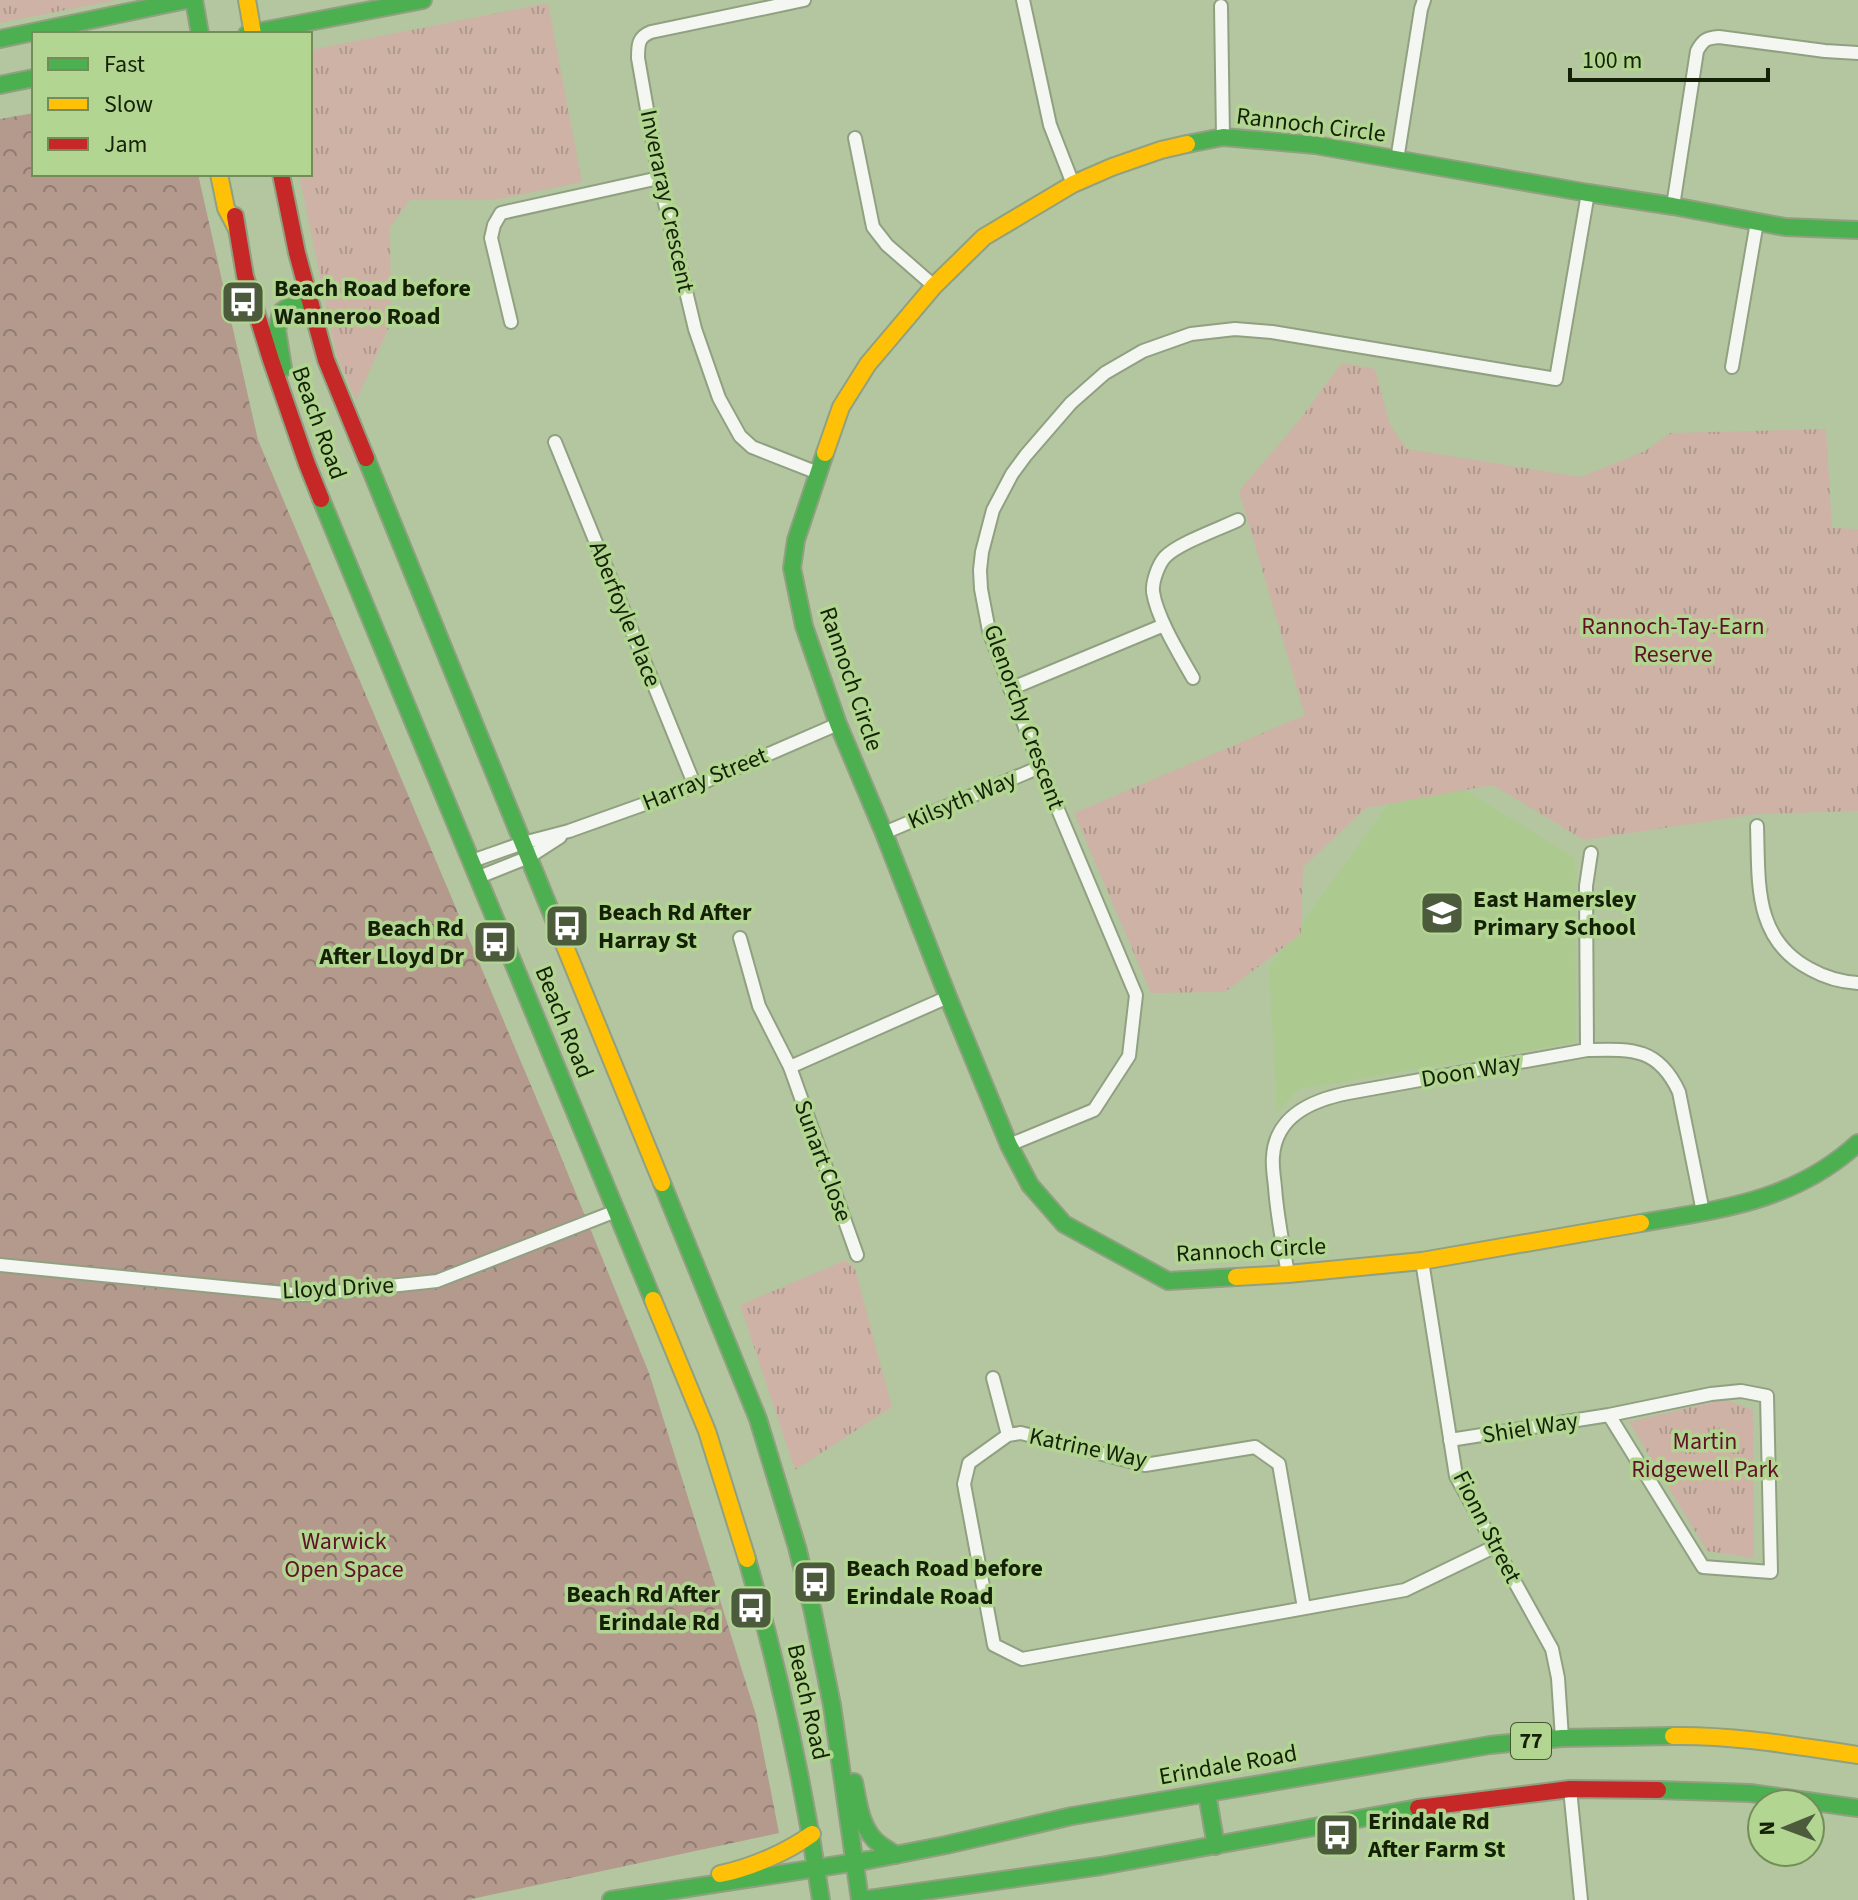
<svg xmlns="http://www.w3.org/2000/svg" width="1858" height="1900" viewBox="0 0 1858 1900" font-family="'Source Sans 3',sans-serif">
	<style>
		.built { fill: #acca8f }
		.grass { fill: url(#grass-tufts) }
		.forest { fill: url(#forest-crowns) }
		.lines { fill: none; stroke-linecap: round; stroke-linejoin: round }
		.street-casing { stroke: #90a081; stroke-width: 16 }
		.fast-casing { stroke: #90a081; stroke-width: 20 }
		.slow-casing { stroke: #90a081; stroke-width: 20 }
		.jam-casing { stroke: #90a081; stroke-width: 20 }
		.street { stroke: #f4f6f1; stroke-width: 12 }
		.fast { stroke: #4caf50; stroke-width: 16 }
		.slow { stroke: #ffc107; stroke-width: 16 }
		.jam { stroke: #c62828; stroke-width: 16 }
		.labels { text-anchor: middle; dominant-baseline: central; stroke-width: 7; stroke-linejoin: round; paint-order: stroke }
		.shield { fill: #b2d591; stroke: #435730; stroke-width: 2 }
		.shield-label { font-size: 22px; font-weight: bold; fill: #142106 }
		.street-label { font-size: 24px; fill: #142106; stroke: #b2d591 }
		.poi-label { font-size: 24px; font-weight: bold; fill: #142106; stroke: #b2d591; text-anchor: start }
		.park-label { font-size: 24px; fill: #611227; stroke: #b2d591 }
	</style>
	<defs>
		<pattern id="grass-tufts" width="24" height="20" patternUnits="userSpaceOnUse" patternTransform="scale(2)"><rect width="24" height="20" fill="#cdb2a5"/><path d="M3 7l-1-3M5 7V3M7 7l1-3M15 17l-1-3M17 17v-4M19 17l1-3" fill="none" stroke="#af998d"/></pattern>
		<pattern id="forest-crowns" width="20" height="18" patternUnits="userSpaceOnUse" patternTransform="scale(2)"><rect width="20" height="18" fill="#b4998d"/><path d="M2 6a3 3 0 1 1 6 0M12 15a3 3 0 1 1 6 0" fill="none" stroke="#917c71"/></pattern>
	</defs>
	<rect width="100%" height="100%" fill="#b3c6a0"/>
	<!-- built -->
	<path class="built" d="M 1419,762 L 1575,858 L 1576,1042 L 1299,1089 L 1277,1112 L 1269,968 Z"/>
	<!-- grass -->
	<g class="grass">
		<path d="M 0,0 L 116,0 L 0,23 Z"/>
		<path d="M 548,3 L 582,182 L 495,200 L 410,200 L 390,227 L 391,323 L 356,401 L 336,354 L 299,174 L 310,174 L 310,50 Z"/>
		<path d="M 1342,363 L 1375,369 L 1390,425 L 1407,449 L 1581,477 L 1645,451 L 1670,433 L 1826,429 L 1832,528 L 1858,529 L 1858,811 L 1757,814 L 1584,840 L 1493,785 L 1366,808 L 1303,867 L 1301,934 L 1225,992 L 1151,993 L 1074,813 L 1305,715 L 1239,491 L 1297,423 Z"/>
		<path d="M 846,1260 L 855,1269 L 892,1407 L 795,1470 L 740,1305 Z"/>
		<path d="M 1725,1399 L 1753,1410 L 1754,1558 L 1707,1551 L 1629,1422 Z"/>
	</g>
	<!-- forest -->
	<path class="forest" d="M 34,113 L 34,174 L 198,174 L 258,440 L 557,1147 L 649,1373 L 756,1715 L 779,1833 L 467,1900 L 0,1900 L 0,119 Z"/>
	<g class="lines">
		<!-- street casing -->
		<g class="street-casing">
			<g id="street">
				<path d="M 804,0 L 651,32 C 638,37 638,45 638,58 L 659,178 L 695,329 L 719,398 L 740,436 L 752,447 L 818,473"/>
				<path d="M 1023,0 L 1050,125 L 1073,184"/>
				<path d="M 1221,6 L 1223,137"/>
				<path d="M 855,138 L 873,227 L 887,245 L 934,286"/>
				<path d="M 1397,160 L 1421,9 L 1424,0"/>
				<path d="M 1673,206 L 1697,51 C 1703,40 1706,38 1719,37 L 1825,51 L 1858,53"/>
				<path d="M 511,322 L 491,238 L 494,225 L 501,213 L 659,178"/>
				<path d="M 1732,367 L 1757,222"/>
				<path d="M 555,442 L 695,786"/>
				<path d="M 1193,678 C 1180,655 1157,618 1153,592 C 1152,582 1158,565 1165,557 C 1179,543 1219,529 1238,520"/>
				<path d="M 1010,689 L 1164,625"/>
				<path d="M 1757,826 C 1759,882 1753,939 1810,969 C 1826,978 1841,982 1858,983"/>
				<path d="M 884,833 L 1040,767"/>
				<path d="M 472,861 L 523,843 L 569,831 L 695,786 L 838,724"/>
				<path d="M 479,877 L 529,857 L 560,837"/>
				<path d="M 740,938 L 759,1006 L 790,1067 L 857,1255"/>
				<path d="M 1587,1050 L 1586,886 L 1591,853"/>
				<path d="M 790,1067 L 948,997"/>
				<path d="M 1009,1145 L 1094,1110 L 1129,1056 L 1136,995 L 1040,767 L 989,631 L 981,589 L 980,570 L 982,552 L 993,510 L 1012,474 L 1026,455 L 1071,403 L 1105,373 L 1143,351 L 1191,334 L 1235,329 L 1272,332 L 1556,379 L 1588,193"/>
				<path d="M 1422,1261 L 1456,1476 L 1552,1649 L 1558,1678 L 1562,1738"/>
				<path d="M 0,1265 L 305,1295 L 437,1281 L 616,1211"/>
				<path d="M 1288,1274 C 1283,1245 1277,1217 1275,1187 C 1274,1177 1272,1166 1273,1156 C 1276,1115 1313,1100 1348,1093 L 1587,1050 C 1632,1049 1658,1047 1679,1092 L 1703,1212"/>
				<path d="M 993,1378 L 1008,1435"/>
				<path d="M 1450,1440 L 1609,1415 L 1711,1394 L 1741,1391 L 1767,1396 L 1771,1572 L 1703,1567 L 1609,1415"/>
				<path d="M 1304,1608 L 1279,1464 L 1255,1447 L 1145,1465 L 1021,1433 L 1008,1435 L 969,1463 L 964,1484 L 994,1645 L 1022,1659 L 1405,1590 L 1496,1546"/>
				<path d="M 1570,1789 L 1581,1900"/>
			</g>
		</g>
		<!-- fast casing -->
		<g class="fast-casing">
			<g id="fast">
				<path d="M 194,0 L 200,34"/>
				<path d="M 247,34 L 423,0"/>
				<path d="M 0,39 L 186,0"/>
				<path d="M 0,85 L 34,78"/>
				<path d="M 1187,144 L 1223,137 L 1315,145 L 1588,193 L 1673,206 L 1785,227 L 1858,230"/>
				<path d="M 283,368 L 277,330 L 281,312 L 288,307 L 311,305"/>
				<path d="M 825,453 L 796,540 L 792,568 L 804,626 L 838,724 L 884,833 L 948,997 L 1009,1145 L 1030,1185 L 1064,1224 L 1168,1281 L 1236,1277"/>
				<path d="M 366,458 L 555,922"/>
				<path d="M 321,499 L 653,1300"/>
				<path d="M 662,1183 L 758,1419 L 797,1547 L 813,1612 L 832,1705 L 860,1900"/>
				<path d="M 1641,1223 C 1722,1209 1795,1201 1858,1143"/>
				<path d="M 747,1559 C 779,1671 804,1784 821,1900"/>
				<path d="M 854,1782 C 858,1801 860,1824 874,1839 C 880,1846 889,1850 896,1855"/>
				<path d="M 1658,1790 L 1750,1793 L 1858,1808"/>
				<path d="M 1207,1794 L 1216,1846"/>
				<path d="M 611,1900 L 869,1860 L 946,1845 L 1072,1816 L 1490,1745 L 1562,1738 L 1673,1736"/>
				<path d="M 862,1900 L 1101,1866 L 1418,1808"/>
			</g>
		</g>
		<!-- slow casing -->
		<g class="slow-casing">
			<g id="slow">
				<path d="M 247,0 L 253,34"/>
				<path d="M 219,174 L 226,208 L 237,229"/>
				<path d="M 825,453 L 841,407 L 868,364 L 934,286 L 984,237 L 1073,184 L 1112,167 L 1161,150 L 1187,144"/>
				<path d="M 555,922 L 662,1183"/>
				<path d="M 1236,1277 L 1288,1274 L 1422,1261 L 1641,1223"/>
				<path d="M 653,1300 L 707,1431 L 747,1559"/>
				<path d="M 1673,1736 C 1734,1735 1797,1746 1858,1755"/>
				<path d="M 720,1874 C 751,1868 787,1852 812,1834"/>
			</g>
		</g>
		<!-- jam casing -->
		<g class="jam-casing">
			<g id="jam">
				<path d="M 281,174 L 297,253 L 326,360 L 366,458"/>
				<path d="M 235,216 L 245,276 L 271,360 L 307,464 L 321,499"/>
				<path d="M 1418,1808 L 1570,1789 L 1658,1790"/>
			</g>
		</g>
		<!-- street -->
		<use href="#street" class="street"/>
		<!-- fast -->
		<use href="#fast" class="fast"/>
		<!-- slow -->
		<use href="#slow" class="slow"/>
		<!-- jam -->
		<use href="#jam" class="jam"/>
	</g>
	<!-- icons -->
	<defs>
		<g id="bus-square" transform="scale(2.3)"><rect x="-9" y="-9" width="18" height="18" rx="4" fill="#4c5b3c" stroke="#b2d591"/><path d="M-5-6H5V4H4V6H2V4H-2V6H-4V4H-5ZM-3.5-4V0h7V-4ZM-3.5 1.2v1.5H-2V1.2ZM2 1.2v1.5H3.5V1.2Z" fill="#fff"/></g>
		<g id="school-square" transform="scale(2.3)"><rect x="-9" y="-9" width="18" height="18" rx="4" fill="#4c5b3c" stroke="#b2d591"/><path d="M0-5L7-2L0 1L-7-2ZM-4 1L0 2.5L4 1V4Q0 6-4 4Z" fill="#fff"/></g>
	</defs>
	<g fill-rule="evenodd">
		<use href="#bus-square" x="243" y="302"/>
		<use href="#school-square" x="1442" y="913"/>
		<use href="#bus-square" x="567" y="926"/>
		<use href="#bus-square" x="495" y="942"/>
		<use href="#bus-square" x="815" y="1582"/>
		<use href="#bus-square" x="751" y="1608"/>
		<use href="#bus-square" x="1337" y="1835"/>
	</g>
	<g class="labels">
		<!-- shield labels -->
		<rect class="shield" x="1511" y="1723" width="40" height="36" rx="6"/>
		<g class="shield-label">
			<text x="1531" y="1741">77</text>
		</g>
		<!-- street labels -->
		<g class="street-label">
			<text transform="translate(1311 125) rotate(7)">Rannoch Circle</text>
			<text transform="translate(667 201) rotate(78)">Inveraray Crescent</text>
			<text transform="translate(319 423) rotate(70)">Beach Road</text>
			<text transform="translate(625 614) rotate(68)">Aberfoyle Place</text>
			<text transform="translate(851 679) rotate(71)">Rannoch Circle</text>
			<text transform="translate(1024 717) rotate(70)">Glenorchy Crescent</text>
			<text transform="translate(705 779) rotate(-22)">Harray Street</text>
			<text transform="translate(962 800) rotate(-23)">Kilsyth Way</text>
			<text transform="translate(564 1022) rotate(68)">Beach Road</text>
			<text transform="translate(1471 1071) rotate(-10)">Doon Way</text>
			<text transform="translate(823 1161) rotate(70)">Sunart Close</text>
			<text transform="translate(1251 1250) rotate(-3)">Rannoch Circle</text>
			<text transform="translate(338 1288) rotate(-3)">Lloyd Drive</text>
			<text transform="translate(1530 1428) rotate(-9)">Shiel Way</text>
			<text transform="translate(1088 1448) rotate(12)">Katrine Way</text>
			<text transform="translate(1487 1527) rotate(63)">Fionn Street</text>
			<text transform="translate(808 1702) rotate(77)">Beach Road</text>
			<text transform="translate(1228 1765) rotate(-10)">Erindale Road</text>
		</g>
		<!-- poi labels -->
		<g class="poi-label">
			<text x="274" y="288">Beach Road before<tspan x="274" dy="28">Wanneroo Road</tspan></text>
			<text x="1473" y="899">East Hamersley<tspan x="1473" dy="28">Primary School</tspan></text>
			<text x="598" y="912">Beach Rd After<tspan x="598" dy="28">Harray St</tspan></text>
			<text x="464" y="928" text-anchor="end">Beach Rd<tspan x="464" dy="28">After Lloyd Dr</tspan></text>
			<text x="846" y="1568">Beach Road before<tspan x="846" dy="28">Erindale Road</tspan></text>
			<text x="720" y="1594" text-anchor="end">Beach Rd After<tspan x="720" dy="28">Erindale Rd</tspan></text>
			<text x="1368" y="1821">Erindale Rd<tspan x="1368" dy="28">After Farm St</tspan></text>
		</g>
		<!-- park labels -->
		<g class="park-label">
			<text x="1673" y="626">Rannoch-Tay-Earn<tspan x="1673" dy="28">Reserve</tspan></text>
			<text x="1705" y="1441">Martin<tspan x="1705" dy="28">Ridgewell Park</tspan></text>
			<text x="344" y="1541">Warwick<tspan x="344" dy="28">Open Space</tspan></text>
		</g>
	</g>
	<!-- legend -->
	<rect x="32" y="32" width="280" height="144" fill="#b2d591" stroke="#738d59" stroke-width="2"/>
	<rect x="48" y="58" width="40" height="12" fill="#4caf50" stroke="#738d59" stroke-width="2"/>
	<text x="104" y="72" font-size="24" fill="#142106">Fast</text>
	<rect x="48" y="98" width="40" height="12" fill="#ffc107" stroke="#738d59" stroke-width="2"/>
	<text x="104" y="112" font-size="24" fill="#142106">Slow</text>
	<rect x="48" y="138" width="40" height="12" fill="#c62828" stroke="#738d59" stroke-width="2"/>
	<text x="104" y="152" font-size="24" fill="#142106">Jam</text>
	<!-- north arrow -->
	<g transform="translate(1786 1828) rotate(269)"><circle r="38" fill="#b2d591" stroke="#738d59" stroke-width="2"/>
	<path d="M0-6L14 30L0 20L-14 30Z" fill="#4c5b3c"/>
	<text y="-12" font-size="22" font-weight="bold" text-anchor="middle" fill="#142106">N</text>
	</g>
	<!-- scale -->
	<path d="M1570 68v12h198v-12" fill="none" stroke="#142106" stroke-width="4"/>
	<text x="1582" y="68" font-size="24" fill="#142106" stroke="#b2d591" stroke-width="6" paint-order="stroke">100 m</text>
</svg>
